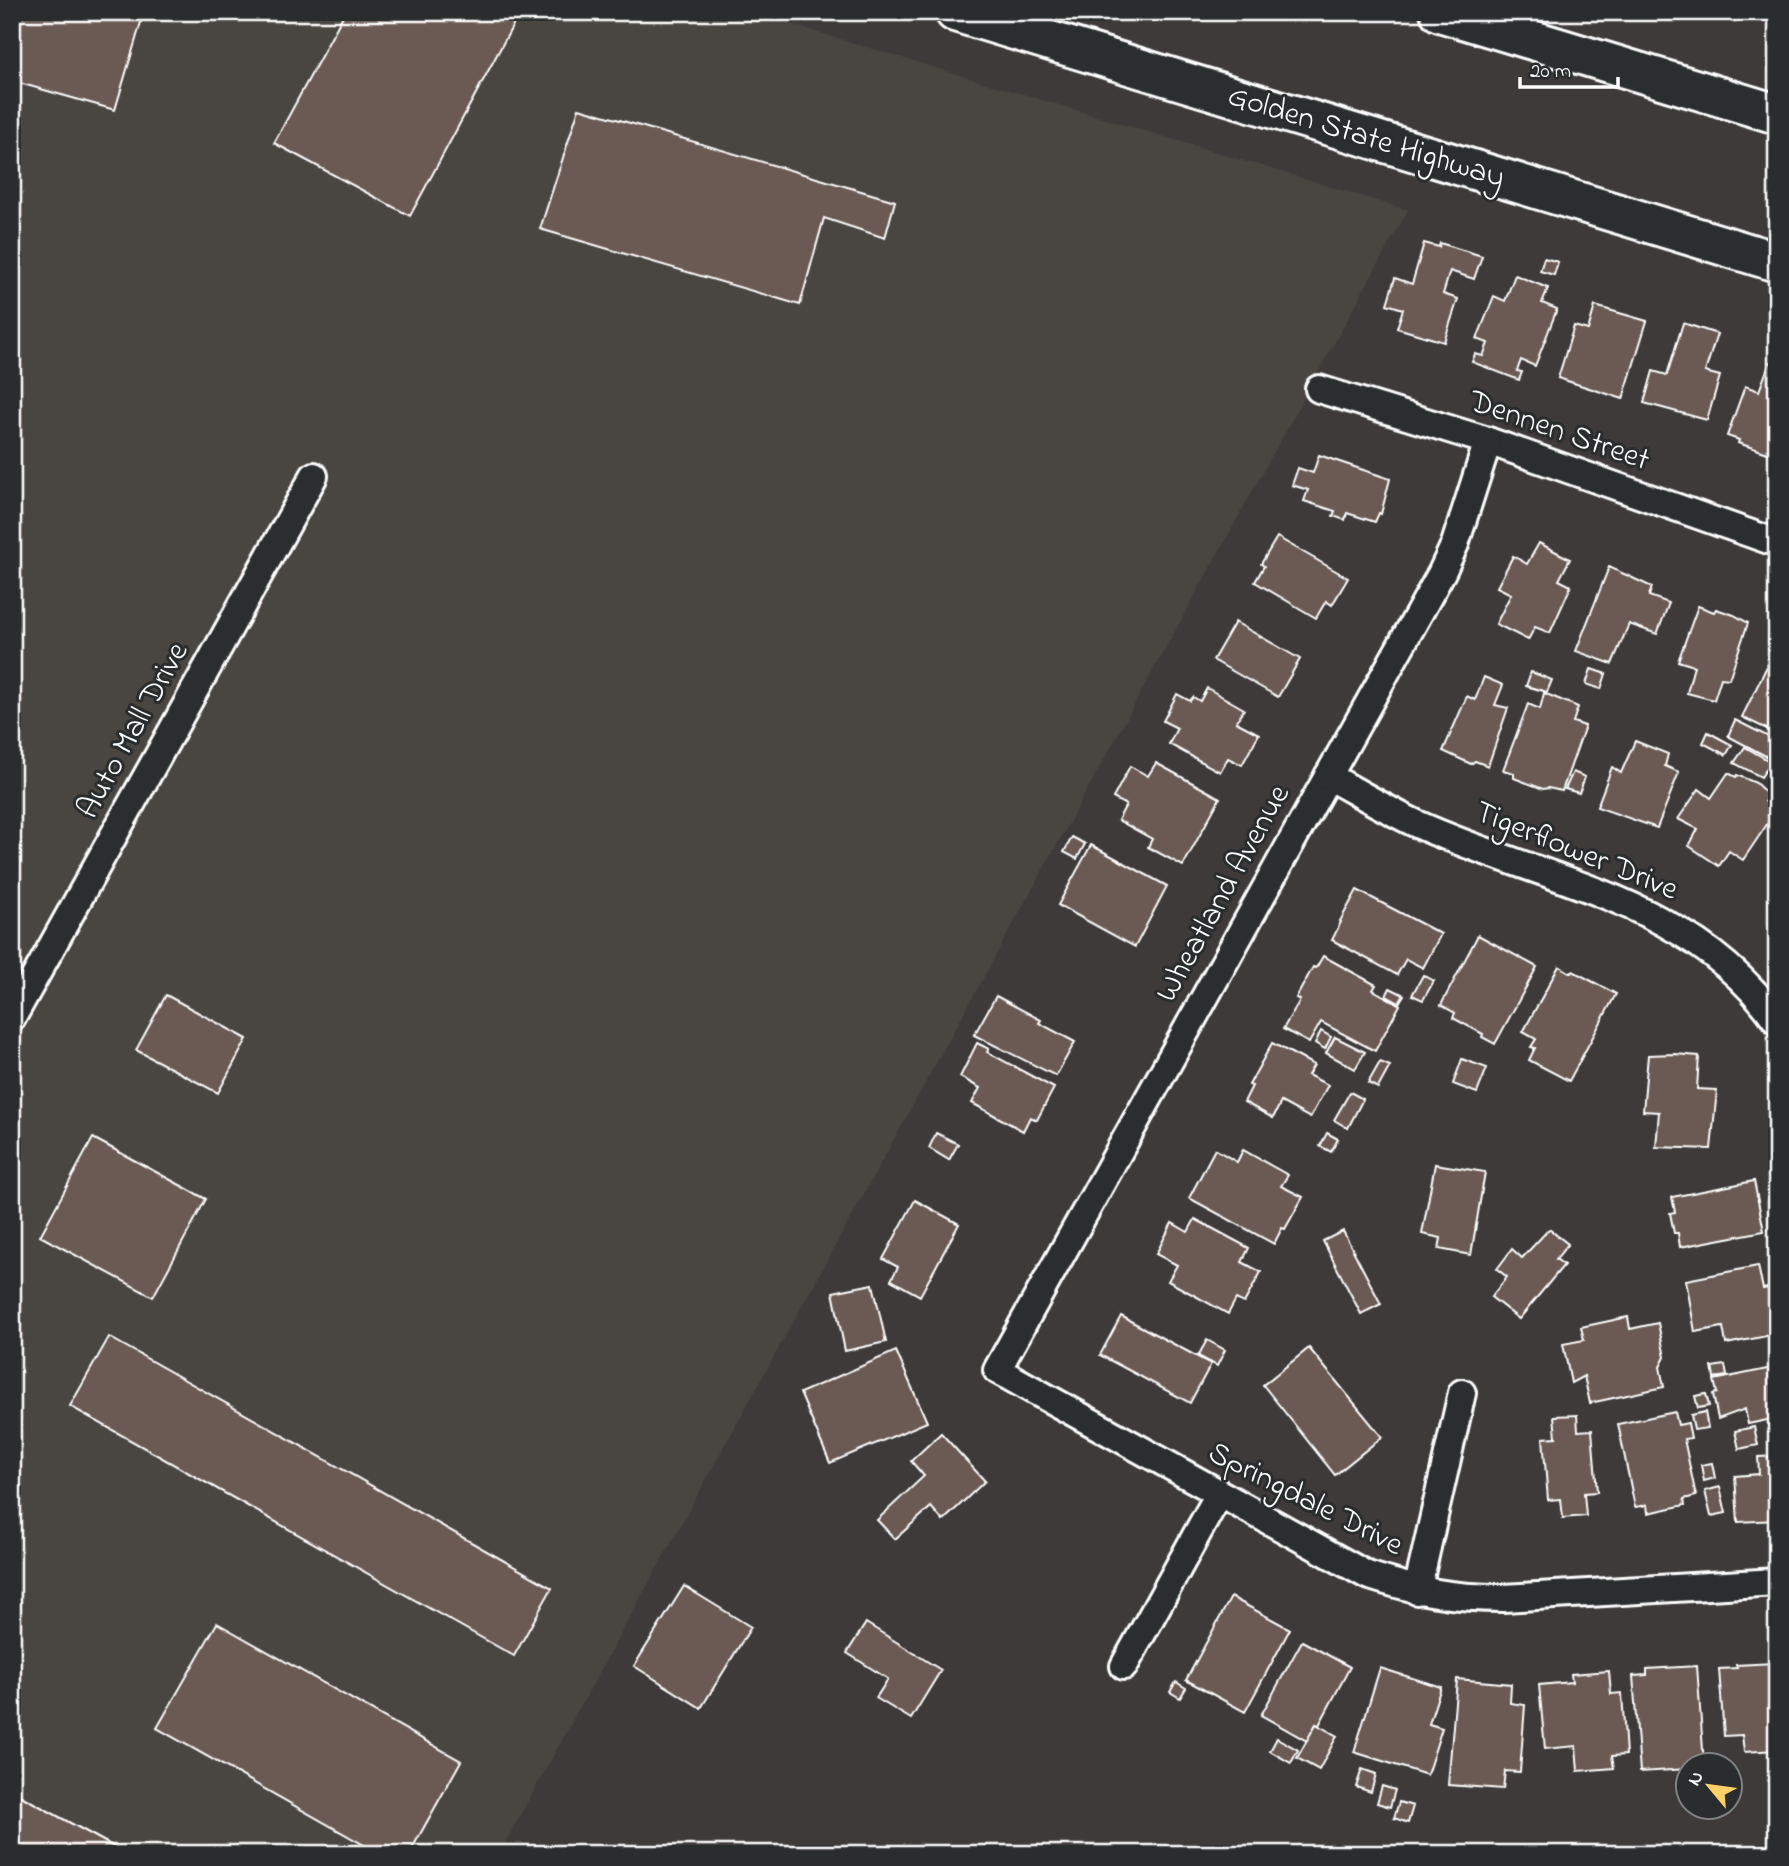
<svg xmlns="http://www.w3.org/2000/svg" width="1789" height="1866" viewBox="0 0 1789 1866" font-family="'Indie Flower',sans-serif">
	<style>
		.built { fill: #4a4441 }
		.building { fill: #6a5a53; stroke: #fff; stroke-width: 2 }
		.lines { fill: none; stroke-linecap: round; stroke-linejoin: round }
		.street-casing { stroke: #fff; stroke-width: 32 }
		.highway-casing { stroke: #fff; stroke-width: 44 }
		.street { stroke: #2a2d2e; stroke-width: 26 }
		.highway { stroke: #2a2d2e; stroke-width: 38 }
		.labels { text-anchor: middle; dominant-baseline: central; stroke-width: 6; stroke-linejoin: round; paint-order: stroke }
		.street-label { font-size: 32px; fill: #fff; stroke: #2a2d2e }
	</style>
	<rect width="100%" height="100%" fill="#3d3a39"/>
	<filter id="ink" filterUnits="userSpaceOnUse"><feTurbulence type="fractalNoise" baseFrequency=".0143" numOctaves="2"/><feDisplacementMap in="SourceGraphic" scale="14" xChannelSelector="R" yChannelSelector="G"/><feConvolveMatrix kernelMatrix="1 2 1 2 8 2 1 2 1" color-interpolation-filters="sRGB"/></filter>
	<g filter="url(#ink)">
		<!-- built -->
		<path class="built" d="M 12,12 L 751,12 L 1408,210 L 499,1854 L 12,1854 Z"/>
		<!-- building -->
		<g class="building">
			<path d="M 12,12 L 144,12 L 115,110 L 12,81 Z"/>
			<path d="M 345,12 L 520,12 L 410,216 L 274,143 Z"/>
			<path d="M 579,108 L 895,201 L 885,238 L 824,218 L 800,305 L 540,229 Z"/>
			<path d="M 1424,243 L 1439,247 L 1440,243 L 1482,256 L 1474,279 L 1450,271 L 1443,294 L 1458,299 L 1444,342 L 1397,328 L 1403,309 L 1387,304 L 1395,278 L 1412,284 Z"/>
			<path d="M 1544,258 L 1558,262 L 1554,275 L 1540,271 Z"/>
			<path d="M 1515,275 L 1548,288 L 1542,303 L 1557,309 L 1535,366 L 1521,360 L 1517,371 L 1522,372 L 1519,380 L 1472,362 L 1475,354 L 1483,356 L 1488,343 L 1477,339 L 1494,296 L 1505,301 Z"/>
			<path d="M 1595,306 L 1647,321 L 1623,399 L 1558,378 L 1574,326 L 1588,330 Z"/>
			<path d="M 1683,323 L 1717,334 L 1705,372 L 1720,376 L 1707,420 L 1644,403 L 1653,371 L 1667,375 Z"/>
			<path d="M 1770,362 L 1777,364 L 1777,456 L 1738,443 L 1739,440 L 1727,436 L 1745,386 L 1759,391 Z"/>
			<path d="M 1319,455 L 1390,479 L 1381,514 L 1379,513 L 1375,522 L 1347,513 L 1345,520 L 1333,516 L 1335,511 L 1304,501 L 1308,490 L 1292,485 L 1298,468 L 1313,473 Z"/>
			<path d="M 1277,537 L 1348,578 L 1332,605 L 1326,601 L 1316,618 L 1255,582 L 1264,566 L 1261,564 Z"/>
			<path d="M 1539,543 L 1570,559 L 1559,580 L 1571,586 L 1550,633 L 1535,627 L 1528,640 L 1496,624 L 1511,594 L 1497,587 L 1513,556 L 1527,564 Z"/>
			<path d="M 1609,567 L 1652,587 L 1649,596 L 1669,603 L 1657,634 L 1629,624 L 1612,664 L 1576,651 Z"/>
			<path d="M 1698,606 L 1714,612 L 1716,609 L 1734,615 L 1748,623 L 1729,679 L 1721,678 L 1714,700 L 1687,693 L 1694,666 L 1678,661 Z"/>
			<path d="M 1235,622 L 1300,659 L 1278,697 L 1213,660 Z"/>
			<path d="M 1777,646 L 1777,734 L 1742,717 Z"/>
			<path d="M 1591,669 L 1606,674 L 1601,689 L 1586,684 Z"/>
			<path d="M 1531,672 L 1552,680 L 1547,692 L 1526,686 Z"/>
			<path d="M 1484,677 L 1503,685 L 1495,705 L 1508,708 L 1488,766 L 1475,761 L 1471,764 L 1443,751 L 1467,696 L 1475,700 Z"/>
			<path d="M 1207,688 L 1244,709 L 1236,722 L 1259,734 L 1242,765 L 1228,758 L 1220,772 L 1169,744 L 1177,728 L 1163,721 L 1177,694 L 1190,701 L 1193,697 L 1200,701 Z"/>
			<path d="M 1544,693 L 1578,707 L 1573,722 L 1585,726 L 1562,791 L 1548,788 L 1543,789 L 1514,778 L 1514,773 L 1503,770 L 1528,704 L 1540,709 Z"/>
			<path d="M 1735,720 L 1777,741 L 1777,762 L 1728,736 Z"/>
			<path d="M 1708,732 L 1732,745 L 1726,755 L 1703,743 Z"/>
			<path d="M 1635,741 L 1668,754 L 1665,766 L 1679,772 L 1657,828 L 1597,807 L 1612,767 L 1621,773 Z"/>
			<path d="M 1745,747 L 1771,762 L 1761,777 L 1734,763 Z"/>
			<path d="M 1156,763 L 1220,798 L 1183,866 L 1148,847 L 1152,839 L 1118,820 L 1126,805 L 1113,798 L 1130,766 L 1148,776 Z"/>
			<path d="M 1573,772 L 1585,777 L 1579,793 L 1565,789 Z"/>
			<path d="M 1728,773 L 1736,777 L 1737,775 L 1756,783 L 1768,795 L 1765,801 L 1776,811 L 1743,860 L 1729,851 L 1719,866 L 1689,846 L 1698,829 L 1678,819 L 1699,789 L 1711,798 Z"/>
			<path d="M 1072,837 L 1085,844 L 1077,859 L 1064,852 Z"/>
			<path d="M 1091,845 L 1167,886 L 1135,947 L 1058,905 Z"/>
			<path d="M 1357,890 L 1441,934 L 1423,968 L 1406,959 L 1397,975 L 1332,940 L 1341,922 L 1340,921 Z"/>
			<path d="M 1478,935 L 1537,967 L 1495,1044 L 1482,1037 L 1483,1034 L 1453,1018 L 1455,1013 L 1441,1005 Z"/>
			<path d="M 1323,956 L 1376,985 L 1373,990 L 1400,1005 L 1375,1051 L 1321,1022 L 1309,1043 L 1283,1029 L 1300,1000 L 1296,998 L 1313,967 L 1316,968 Z"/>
			<path d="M 1559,966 L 1571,973 L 1573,971 L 1616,994 L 1569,1081 L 1529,1060 L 1535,1048 L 1531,1047 L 1536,1039 L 1523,1032 Z"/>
			<path d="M 1423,975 L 1434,981 L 1423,1000 L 1412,995 Z"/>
			<path d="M 1390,988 L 1404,995 L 1399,1003 L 1386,996 Z"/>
			<path d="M 166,995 L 247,1039 L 218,1093 L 136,1050 Z"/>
			<path d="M 996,996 L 1041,1020 L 1039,1023 L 1075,1042 L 1056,1076 L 974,1035 Z"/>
			<path d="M 1321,1031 L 1331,1037 L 1325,1049 L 1315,1043 Z"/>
			<path d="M 1335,1037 L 1365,1052 L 1355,1069 L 1326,1053 Z"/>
			<path d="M 977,1043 L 989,1049 L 987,1052 L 1054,1088 L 1037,1120 L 1030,1117 L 1023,1131 L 972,1103 L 980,1088 L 960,1077 Z"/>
			<path d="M 1272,1043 L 1314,1065 L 1308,1075 L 1328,1085 L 1310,1118 L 1281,1102 L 1273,1118 L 1244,1102 L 1252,1086 L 1249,1085 Z"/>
			<path d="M 1675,1054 L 1699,1056 L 1697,1089 L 1717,1090 L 1711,1149 L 1656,1147 L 1659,1112 L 1643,1111 L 1648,1055 Z"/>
			<path d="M 1462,1059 L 1487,1068 L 1477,1093 L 1453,1084 Z"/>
			<path d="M 1380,1062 L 1390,1066 L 1378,1088 L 1368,1083 Z"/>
			<path d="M 1350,1092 L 1363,1099 L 1348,1128 L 1334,1120 Z"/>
			<path d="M 936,1133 L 958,1144 L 949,1160 L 929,1148 Z"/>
			<path d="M 1327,1133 L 1338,1139 L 1331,1152 L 1320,1146 Z"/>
			<path d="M 93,1138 L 206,1199 L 153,1297 L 40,1236 Z"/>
			<path d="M 1215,1149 L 1237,1162 L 1243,1150 L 1288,1175 L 1281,1186 L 1303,1197 L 1285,1229 L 1282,1228 L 1274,1244 L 1189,1198 Z"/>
			<path d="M 1435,1164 L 1485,1172 L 1471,1255 L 1439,1249 L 1441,1238 L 1422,1234 Z"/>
			<path d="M 1754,1181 L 1764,1231 L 1680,1247 L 1678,1233 L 1674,1233 L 1670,1213 L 1675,1212 L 1672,1197 Z"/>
			<path d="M 915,1200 L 959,1224 L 920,1296 L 891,1280 L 898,1267 L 883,1259 Z"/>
			<path d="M 1195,1219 L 1249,1248 L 1242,1262 L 1261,1272 L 1244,1303 L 1236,1299 L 1228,1314 L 1168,1281 L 1177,1265 L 1156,1254 L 1172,1223 L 1188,1232 Z"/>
			<path d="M 1549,1229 L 1568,1244 L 1556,1259 L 1564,1265 L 1519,1319 L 1491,1297 L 1507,1277 L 1497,1269 L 1512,1249 L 1522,1258 Z"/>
			<path d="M 1343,1231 L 1381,1304 L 1361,1314 L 1323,1241 Z"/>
			<path d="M 1758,1266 L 1763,1289 L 1768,1288 L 1769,1293 L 1771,1293 L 1777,1320 L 1777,1334 L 1726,1344 L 1723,1327 L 1695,1332 L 1686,1280 Z"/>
			<path d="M 873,1284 L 886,1342 L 845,1351 L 833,1292 Z"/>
			<path d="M 1121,1316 L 1211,1364 L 1190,1403 L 1100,1355 Z"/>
			<path d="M 1628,1317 L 1630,1329 L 1658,1323 L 1665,1357 L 1660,1367 L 1664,1387 L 1590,1403 L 1584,1376 L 1571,1383 L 1563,1344 L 1584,1340 L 1581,1327 Z"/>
			<path d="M 109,1337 L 552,1588 L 514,1656 L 70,1406 Z"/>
			<path d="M 1207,1340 L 1225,1350 L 1217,1366 L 1198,1356 Z"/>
			<path d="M 1309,1348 L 1382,1437 L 1335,1475 L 1263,1385 Z"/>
			<path d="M 896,1351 L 927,1422 L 830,1463 L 800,1393 Z"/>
			<path d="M 1725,1365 L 1727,1376 L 1714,1378 L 1712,1367 Z"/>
			<path d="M 1777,1367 L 1777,1418 L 1748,1424 L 1745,1409 L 1718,1419 L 1713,1394 L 1717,1393 L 1714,1380 Z"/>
			<path d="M 1706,1394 L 1709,1406 L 1698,1408 L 1695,1396 Z"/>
			<path d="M 1675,1412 L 1678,1425 L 1688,1423 L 1691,1438 L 1684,1439 L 1696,1496 L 1684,1499 L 1685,1505 L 1648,1513 L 1647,1505 L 1635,1507 L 1618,1424 Z"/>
			<path d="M 1705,1412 L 1708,1428 L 1694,1430 L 1691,1415 Z"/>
			<path d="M 1577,1415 L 1578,1431 L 1592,1430 L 1597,1492 L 1584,1493 L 1586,1516 L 1563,1518 L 1561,1499 L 1548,1500 L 1543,1438 L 1556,1437 L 1554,1416 Z"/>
			<path d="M 1754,1427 L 1758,1445 L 1739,1449 L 1735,1431 Z"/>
			<path d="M 941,1433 L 985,1481 L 943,1521 L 931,1507 L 895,1539 L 877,1520 L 924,1476 L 911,1461 Z"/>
			<path d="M 1777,1456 L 1777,1520 L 1738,1522 L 1735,1476 L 1759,1474 L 1758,1457 Z"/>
			<path d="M 1712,1463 L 1715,1478 L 1704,1481 L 1701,1465 Z"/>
			<path d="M 1720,1487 L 1726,1513 L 1711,1516 L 1705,1491 Z"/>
			<path d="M 684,1586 L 751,1627 L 701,1708 L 634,1666 Z"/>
			<path d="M 1231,1597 L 1290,1629 L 1245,1712 L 1186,1680 Z"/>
			<path d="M 217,1623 L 461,1761 L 409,1854 L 380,1854 L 157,1728 Z"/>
			<path d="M 866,1623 L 941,1670 L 911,1719 L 876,1698 L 888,1679 L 847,1653 Z"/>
			<path d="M 1302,1641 L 1350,1667 L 1319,1725 L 1316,1724 L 1307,1741 L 1261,1715 Z"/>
			<path d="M 1774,1663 L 1774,1668 L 1777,1668 L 1777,1750 L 1744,1752 L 1742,1735 L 1724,1736 L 1719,1669 L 1737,1668 L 1736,1665 Z"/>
			<path d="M 1697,1666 L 1704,1764 L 1688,1764 L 1688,1769 L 1640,1772 L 1633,1676 L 1647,1675 L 1647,1669 Z"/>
			<path d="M 1380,1668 L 1441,1687 L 1429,1724 L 1442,1728 L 1427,1775 L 1354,1752 Z"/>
			<path d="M 1609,1671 L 1611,1694 L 1622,1693 L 1626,1755 L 1612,1756 L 1614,1768 L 1578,1771 L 1576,1746 L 1545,1749 L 1539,1685 L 1572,1682 L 1571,1674 Z"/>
			<path d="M 1457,1679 L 1511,1684 L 1510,1703 L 1525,1705 L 1520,1772 L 1505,1771 L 1503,1789 L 1448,1785 Z"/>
			<path d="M 1176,1682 L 1186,1688 L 1180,1698 L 1170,1692 Z"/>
			<path d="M 1316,1724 L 1337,1736 L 1319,1770 L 1297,1758 Z"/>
			<path d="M 1277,1738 L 1298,1750 L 1291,1763 L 1270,1751 Z"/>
			<path d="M 1362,1769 L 1376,1774 L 1371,1792 L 1356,1787 Z"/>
			<path d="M 1382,1786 L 1395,1790 L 1390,1807 L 1377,1803 Z"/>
			<path d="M 12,1791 L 127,1854 L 12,1854 Z"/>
			<path d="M 1399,1802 L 1413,1806 L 1408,1823 L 1394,1818 Z"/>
		</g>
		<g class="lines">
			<!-- street casing -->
			<g class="street-casing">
				<g id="street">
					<path d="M 1319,389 L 1488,441 L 1777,543"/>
					<path d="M 1488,441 L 1455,544 L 1442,572 L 997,1370 L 1367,1575 C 1417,1591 1450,1598 1503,1598 L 1777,1582"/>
					<path d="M 1328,776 C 1357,792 1387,810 1417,824 C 1545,882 1691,898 1777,1021"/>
					<path d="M 12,1018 L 314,476"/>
					<path d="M 1417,1591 L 1462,1393"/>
					<path d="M 1124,1666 L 1219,1494"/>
				</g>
			</g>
			<!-- highway casing -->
			<g class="highway-casing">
				<g id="highway">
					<path d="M 955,12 L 1777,262"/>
					<path d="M 1440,12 L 1777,114"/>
				</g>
			</g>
			<!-- street -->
			<use href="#street" class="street"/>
			<!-- highway -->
			<use href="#highway" class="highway"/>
		</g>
	</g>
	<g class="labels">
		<!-- street labels -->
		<g class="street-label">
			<text transform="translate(1366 138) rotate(17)">Golden State Highway</text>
			<text transform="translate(1559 432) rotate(19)">Dennen Street</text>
			<text transform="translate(134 731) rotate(-61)">Auto Mall Drive</text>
			<text transform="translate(1576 852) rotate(22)">Tigerflower Drive</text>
			<text transform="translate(1224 894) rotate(-61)">Wheatland Avenue</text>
			<text transform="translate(1305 1500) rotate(27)">Springdale Drive</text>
		</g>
	</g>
	<!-- margin -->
	<rect width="1789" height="1866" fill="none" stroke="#2a2d2e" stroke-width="42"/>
	<rect x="21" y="21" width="1747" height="1824" fill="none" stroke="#fff" stroke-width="2.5" filter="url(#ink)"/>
	<!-- north arrow -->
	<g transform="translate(1709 1786) rotate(299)"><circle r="33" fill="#2a2d2e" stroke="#7f8182" stroke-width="2"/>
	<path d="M0-5L12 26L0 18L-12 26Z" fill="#ffd166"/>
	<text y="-10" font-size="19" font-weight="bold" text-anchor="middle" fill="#ffffff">N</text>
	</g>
	<!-- scale -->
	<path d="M1520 77v10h98v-10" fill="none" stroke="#ffffff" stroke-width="3.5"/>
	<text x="1530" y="77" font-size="21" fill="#ffffff" stroke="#2a2d2e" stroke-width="5" paint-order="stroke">20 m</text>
</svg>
